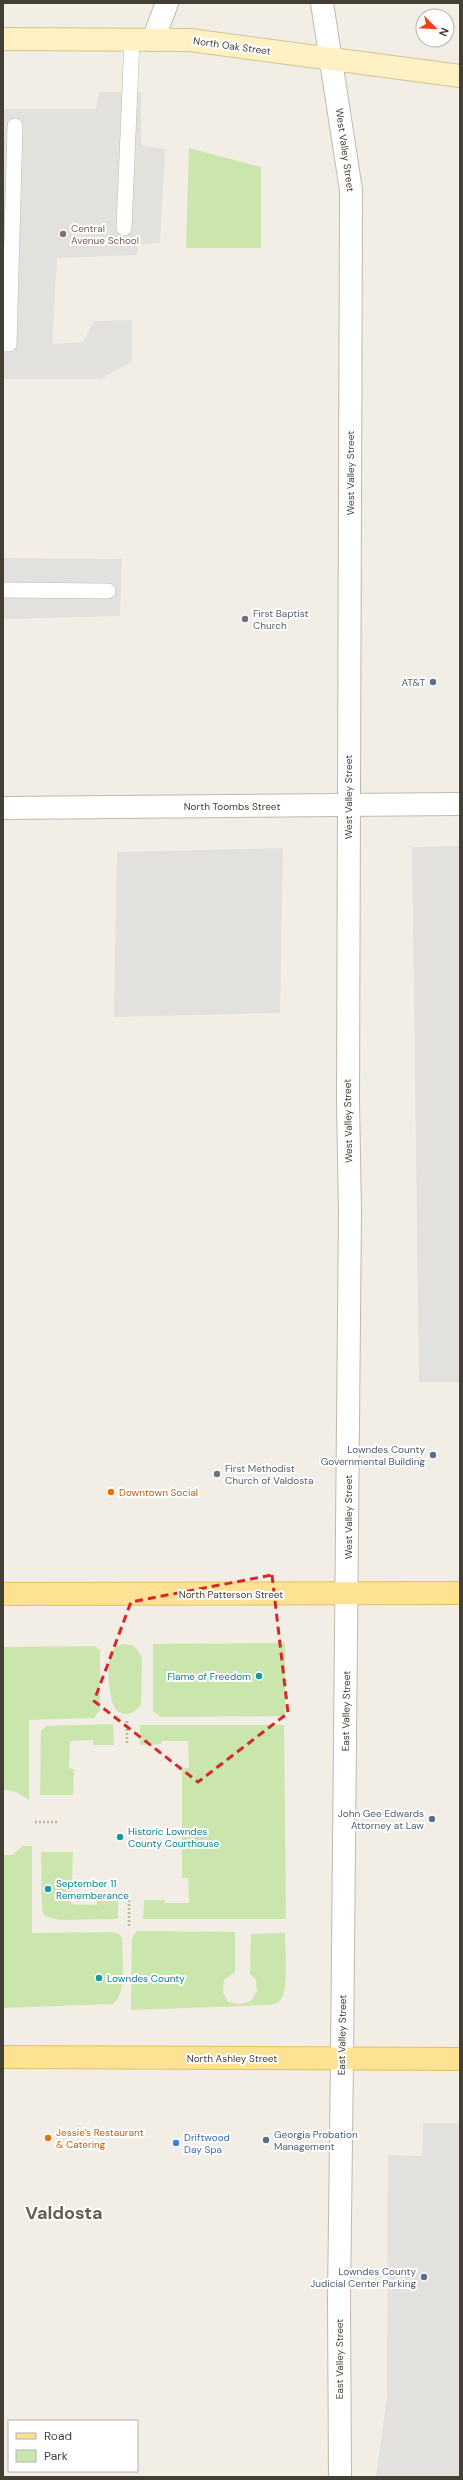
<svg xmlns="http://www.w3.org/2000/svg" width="463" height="2480" viewBox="0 0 463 2480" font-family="'DM Sans',sans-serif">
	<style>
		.green { fill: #cbe6ad }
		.parking { fill: #e3e1dd }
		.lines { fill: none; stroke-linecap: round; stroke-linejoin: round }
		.service-casing { stroke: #c0b9aa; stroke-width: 16 }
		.minor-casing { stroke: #c0b9aa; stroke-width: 24 }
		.tertiary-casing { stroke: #c0b9aa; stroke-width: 24 }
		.secondary-casing { stroke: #d2c395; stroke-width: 24 }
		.primary-casing { stroke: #e2bf63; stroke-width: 24 }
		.path { stroke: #bfb399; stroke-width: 2.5; stroke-dasharray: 2 2; stroke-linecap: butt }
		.service { stroke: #fff; stroke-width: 15 }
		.minor { stroke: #fff; stroke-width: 22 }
		.tertiary { stroke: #fff; stroke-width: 22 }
		.secondary { stroke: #fef1c3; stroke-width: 22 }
		.primary { stroke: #fde293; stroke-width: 22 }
		.marked { fill: none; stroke: #d62828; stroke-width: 3; stroke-dasharray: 8 5; stroke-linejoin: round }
		.education-dot { fill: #8d6e63; stroke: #fff; stroke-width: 1.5 }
		.worship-dot { fill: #6b7280; stroke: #fff; stroke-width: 1.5 }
		.service-dot { fill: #5c6f8a; stroke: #fff; stroke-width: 1.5 }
		.food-dot { fill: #e8710a; stroke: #fff; stroke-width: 1.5 }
		.culture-dot { fill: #0f9aa8; stroke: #fff; stroke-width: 1.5 }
		.shop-dot { fill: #3f7fe0; stroke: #fff; stroke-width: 1.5 }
		.labels { text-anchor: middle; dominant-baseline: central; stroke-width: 4; stroke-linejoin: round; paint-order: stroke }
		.street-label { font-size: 10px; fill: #443f34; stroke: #fff }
		.education-label { font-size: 10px; fill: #785e54; stroke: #fff; text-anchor: start }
		.worship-label { font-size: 10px; fill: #5b616d; stroke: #fff; text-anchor: start }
		.service-label { font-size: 10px; fill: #4e5e75; stroke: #fff; text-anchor: end }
		.food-label { font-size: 10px; fill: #c56008; stroke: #fff; text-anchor: start }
		.culture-label { font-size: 10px; fill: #0d838f; stroke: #fff; text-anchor: start }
		.shop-label { font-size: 10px; fill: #366cbe; stroke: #fff; text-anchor: start }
		.town-label { font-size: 18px; font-weight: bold; fill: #675d4c; stroke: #fff }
	</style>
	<rect width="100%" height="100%" fill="#f2eee5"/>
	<!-- green -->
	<g class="green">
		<path d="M 189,148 L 261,167 L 261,248 L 186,248 Z"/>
		<path d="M 285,1643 L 285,1716 L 161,1717 L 153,1711 L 153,1644 Z"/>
		<path d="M 123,1644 L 133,1645 L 142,1657 L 141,1705 C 134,1713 127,1717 117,1711 C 109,1703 106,1664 111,1654 C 113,1648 117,1646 123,1644 Z"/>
		<path d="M 95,1646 L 100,1650 L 100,1710 L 94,1718 L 29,1720 L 29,1800 L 16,1792 L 3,1789 L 3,1647 Z"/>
		<path d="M 113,1724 L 114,1745 L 93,1745 L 93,1740 L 70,1741 L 69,1768 L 74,1769 L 73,1795 L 40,1795 L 41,1731 L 46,1726 Z"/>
		<path d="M 140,1725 L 284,1725 L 286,1919 L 143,1919 L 144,1900 L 165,1900 L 165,1903 L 189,1903 L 188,1878 L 182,1878 L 182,1769 L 189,1768 L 188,1741 L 162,1741 L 161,1744 L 140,1745 Z"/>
		<path d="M 23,1846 L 32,1846 L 32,1933 L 111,1932 L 119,1934 L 122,1938 C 122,1957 128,1992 113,2004 L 3,2008 L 3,1855 L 12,1855 Z"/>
		<path d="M 41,1852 L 73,1852 L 71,1904 L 97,1905 L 97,1900 L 118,1900 L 118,1919 L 60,1920 L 45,1916 L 42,1911 Z"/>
		<path d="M 137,1931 L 235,1932 L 235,1972 L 224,1980 L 223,1992 L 228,2002 L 240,2004 L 251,2001 L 257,1991 L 256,1980 L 250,1974 L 251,1934 L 285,1933 C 285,1947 289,1988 281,1999 C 278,2004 273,2004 268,2005 L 131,2010 L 132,1938 Z"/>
	</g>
	<!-- parking -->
	<g class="parking">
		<path d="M 99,92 L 141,92 L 141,145 L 165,149 L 160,243 L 138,244 L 137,255 L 57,258 L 52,344 L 83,342 L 94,321 L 132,320 L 132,361 L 101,379 L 3,379 L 3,109 L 96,109 Z"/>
		<path d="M 3,558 L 122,559 L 120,616 L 3,619 Z"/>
		<path d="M 460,846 L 460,1382 L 419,1382 L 412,847 Z"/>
		<path d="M 283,848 L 280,1013 L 114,1017 L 117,852 Z"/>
		<path d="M 423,2123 L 460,2123 L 460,2477 L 376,2477 L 387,2397 L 388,2155 L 422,2156 Z"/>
	</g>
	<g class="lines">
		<!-- service casing -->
		<g class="service-casing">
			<g id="service">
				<path d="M 124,228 L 132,40"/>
				<path d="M 3,344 L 9,344 L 15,126"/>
				<path d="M 3,590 L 108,591"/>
			</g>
		</g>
		<!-- minor casing -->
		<g class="minor-casing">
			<g id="minor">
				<path d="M 3,808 L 460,804"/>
				<path d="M 340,2477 L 339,2301 L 342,2058"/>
			</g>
		</g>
		<!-- tertiary casing -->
		<g class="tertiary-casing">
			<g id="tertiary">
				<path d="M 322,3 L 351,190 L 348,1101 L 350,1212 L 342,2058"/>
				<path d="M 153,40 L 167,3"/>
			</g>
		</g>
		<!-- secondary casing -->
		<g class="secondary-casing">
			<path id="secondary" d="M 3,39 L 190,40 L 460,76"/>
		</g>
		<!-- primary casing -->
		<g class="primary-casing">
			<g id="primary">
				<path d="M 3,1594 L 460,1593"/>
				<path d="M 3,2057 L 460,2059"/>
			</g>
		</g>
		<!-- path -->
		<g class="path">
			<path d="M 127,1721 L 127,1745"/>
			<path d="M 35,1822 L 59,1822"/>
			<path d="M 129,1900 L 129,1927"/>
		</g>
		<!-- service -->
		<use href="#service" class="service"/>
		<!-- minor -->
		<use href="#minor" class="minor"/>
		<!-- tertiary -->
		<use href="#tertiary" class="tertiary"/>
		<!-- secondary -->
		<use href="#secondary" class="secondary"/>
		<!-- primary -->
		<use href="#primary" class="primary"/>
	</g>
	<!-- marked area -->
	<path class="marked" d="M 272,1575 L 288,1713 L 198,1782 L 94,1701 L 131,1602 Z"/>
	<!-- markers -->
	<circle class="education-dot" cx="63" cy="234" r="4"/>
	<g class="worship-dot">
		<circle cx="245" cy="619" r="4"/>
		<circle cx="217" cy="1474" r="4"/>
	</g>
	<g class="service-dot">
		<circle cx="433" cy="682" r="4"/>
		<circle cx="433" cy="1455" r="4"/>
		<circle cx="432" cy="1819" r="4"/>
		<circle cx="266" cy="2140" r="4"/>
		<circle cx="424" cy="2277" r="4"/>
	</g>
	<g class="food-dot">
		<circle cx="111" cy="1492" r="4"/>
		<circle cx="48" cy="2138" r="4"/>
	</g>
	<g class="culture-dot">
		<circle cx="259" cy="1676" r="4"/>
		<circle cx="120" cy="1837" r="4"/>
		<circle cx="48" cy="1889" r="4"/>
		<circle cx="99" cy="1978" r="4"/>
	</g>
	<circle class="shop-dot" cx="176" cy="2143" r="4"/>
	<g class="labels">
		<!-- street labels -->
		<g class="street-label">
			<text transform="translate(232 46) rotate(8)">North Oak Street</text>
			<text transform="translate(345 150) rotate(82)">West Valley Street</text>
			<text transform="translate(350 473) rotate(-90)">West Valley Street</text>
			<text transform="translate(348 797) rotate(-90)">West Valley Street</text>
			<text x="232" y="806">North Toombs Street</text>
			<text transform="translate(348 1121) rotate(-91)">West Valley Street</text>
			<text transform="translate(348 1517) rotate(-90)">West Valley Street</text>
			<text x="231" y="1594">North Patterson Street</text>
			<text transform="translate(346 1711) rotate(-89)">East Valley Street</text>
			<text transform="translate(342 2035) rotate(-89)">East Valley Street</text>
			<text x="232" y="2058">North Ashley Street</text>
			<text transform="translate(339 2359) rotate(-90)">East Valley Street</text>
		</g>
		<!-- education labels -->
		<g class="education-label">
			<text x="71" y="228">Central<tspan x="71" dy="12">Avenue School</tspan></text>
		</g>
		<!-- worship labels -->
		<g class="worship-label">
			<text x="253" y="613">First Baptist<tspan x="253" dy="12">Church</tspan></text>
			<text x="225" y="1468">First Methodist<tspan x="225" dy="12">Church of Valdosta</tspan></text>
		</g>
		<!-- service labels -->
		<g class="service-label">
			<text x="425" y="682">AT&amp;T</text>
			<text x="425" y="1449">Lowndes County<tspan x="425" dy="12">Governmental Building</tspan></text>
			<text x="424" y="1813">John Gee Edwards<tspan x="424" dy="12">Attorney at Law</tspan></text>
			<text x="274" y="2134" text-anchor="start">Georgia Probation<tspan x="274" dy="12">Management</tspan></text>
			<text x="416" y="2271">Lowndes County<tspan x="416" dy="12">Judicial Center Parking</tspan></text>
		</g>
		<!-- food labels -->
		<g class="food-label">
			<text x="119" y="1492">Downtown Social</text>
			<text x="56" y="2132">Jessie's Restaurant<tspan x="56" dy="12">&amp; Catering</tspan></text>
		</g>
		<!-- culture labels -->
		<g class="culture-label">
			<text x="251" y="1676" text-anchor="end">Flame of Freedom</text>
			<text x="128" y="1831">Historic Lowndes<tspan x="128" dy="12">County Courthouse</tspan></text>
			<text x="56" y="1883">September 11<tspan x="56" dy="12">Rememberance</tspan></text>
			<text x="107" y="1978">Lowndes County</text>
		</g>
		<!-- shop labels -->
		<g class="shop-label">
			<text x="184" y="2137">Driftwood<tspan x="184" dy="12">Day Spa</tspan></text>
		</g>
		<!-- town labels -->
		<g class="town-label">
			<text x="64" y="2213">Valdosta</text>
		</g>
	</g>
	<!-- border -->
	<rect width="463" height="2480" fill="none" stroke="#443f34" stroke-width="8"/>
	<!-- legend -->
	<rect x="8" y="2420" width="130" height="52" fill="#ffffff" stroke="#b4b2ae"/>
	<rect x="16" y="2433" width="20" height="6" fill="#fde293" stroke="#b4b2ae"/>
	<text x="44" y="2440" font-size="12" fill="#443f34">Road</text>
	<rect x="16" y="2450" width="20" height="12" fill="#cbe6ad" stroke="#b4b2ae"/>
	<text x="44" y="2460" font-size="12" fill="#443f34">Park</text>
	<!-- north arrow -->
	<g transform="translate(435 28) rotate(114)"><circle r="19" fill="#ffffff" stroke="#b4b2ae"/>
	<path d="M0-3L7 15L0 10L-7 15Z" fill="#f83f16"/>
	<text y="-6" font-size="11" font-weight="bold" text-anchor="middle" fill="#443f34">N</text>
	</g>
</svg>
